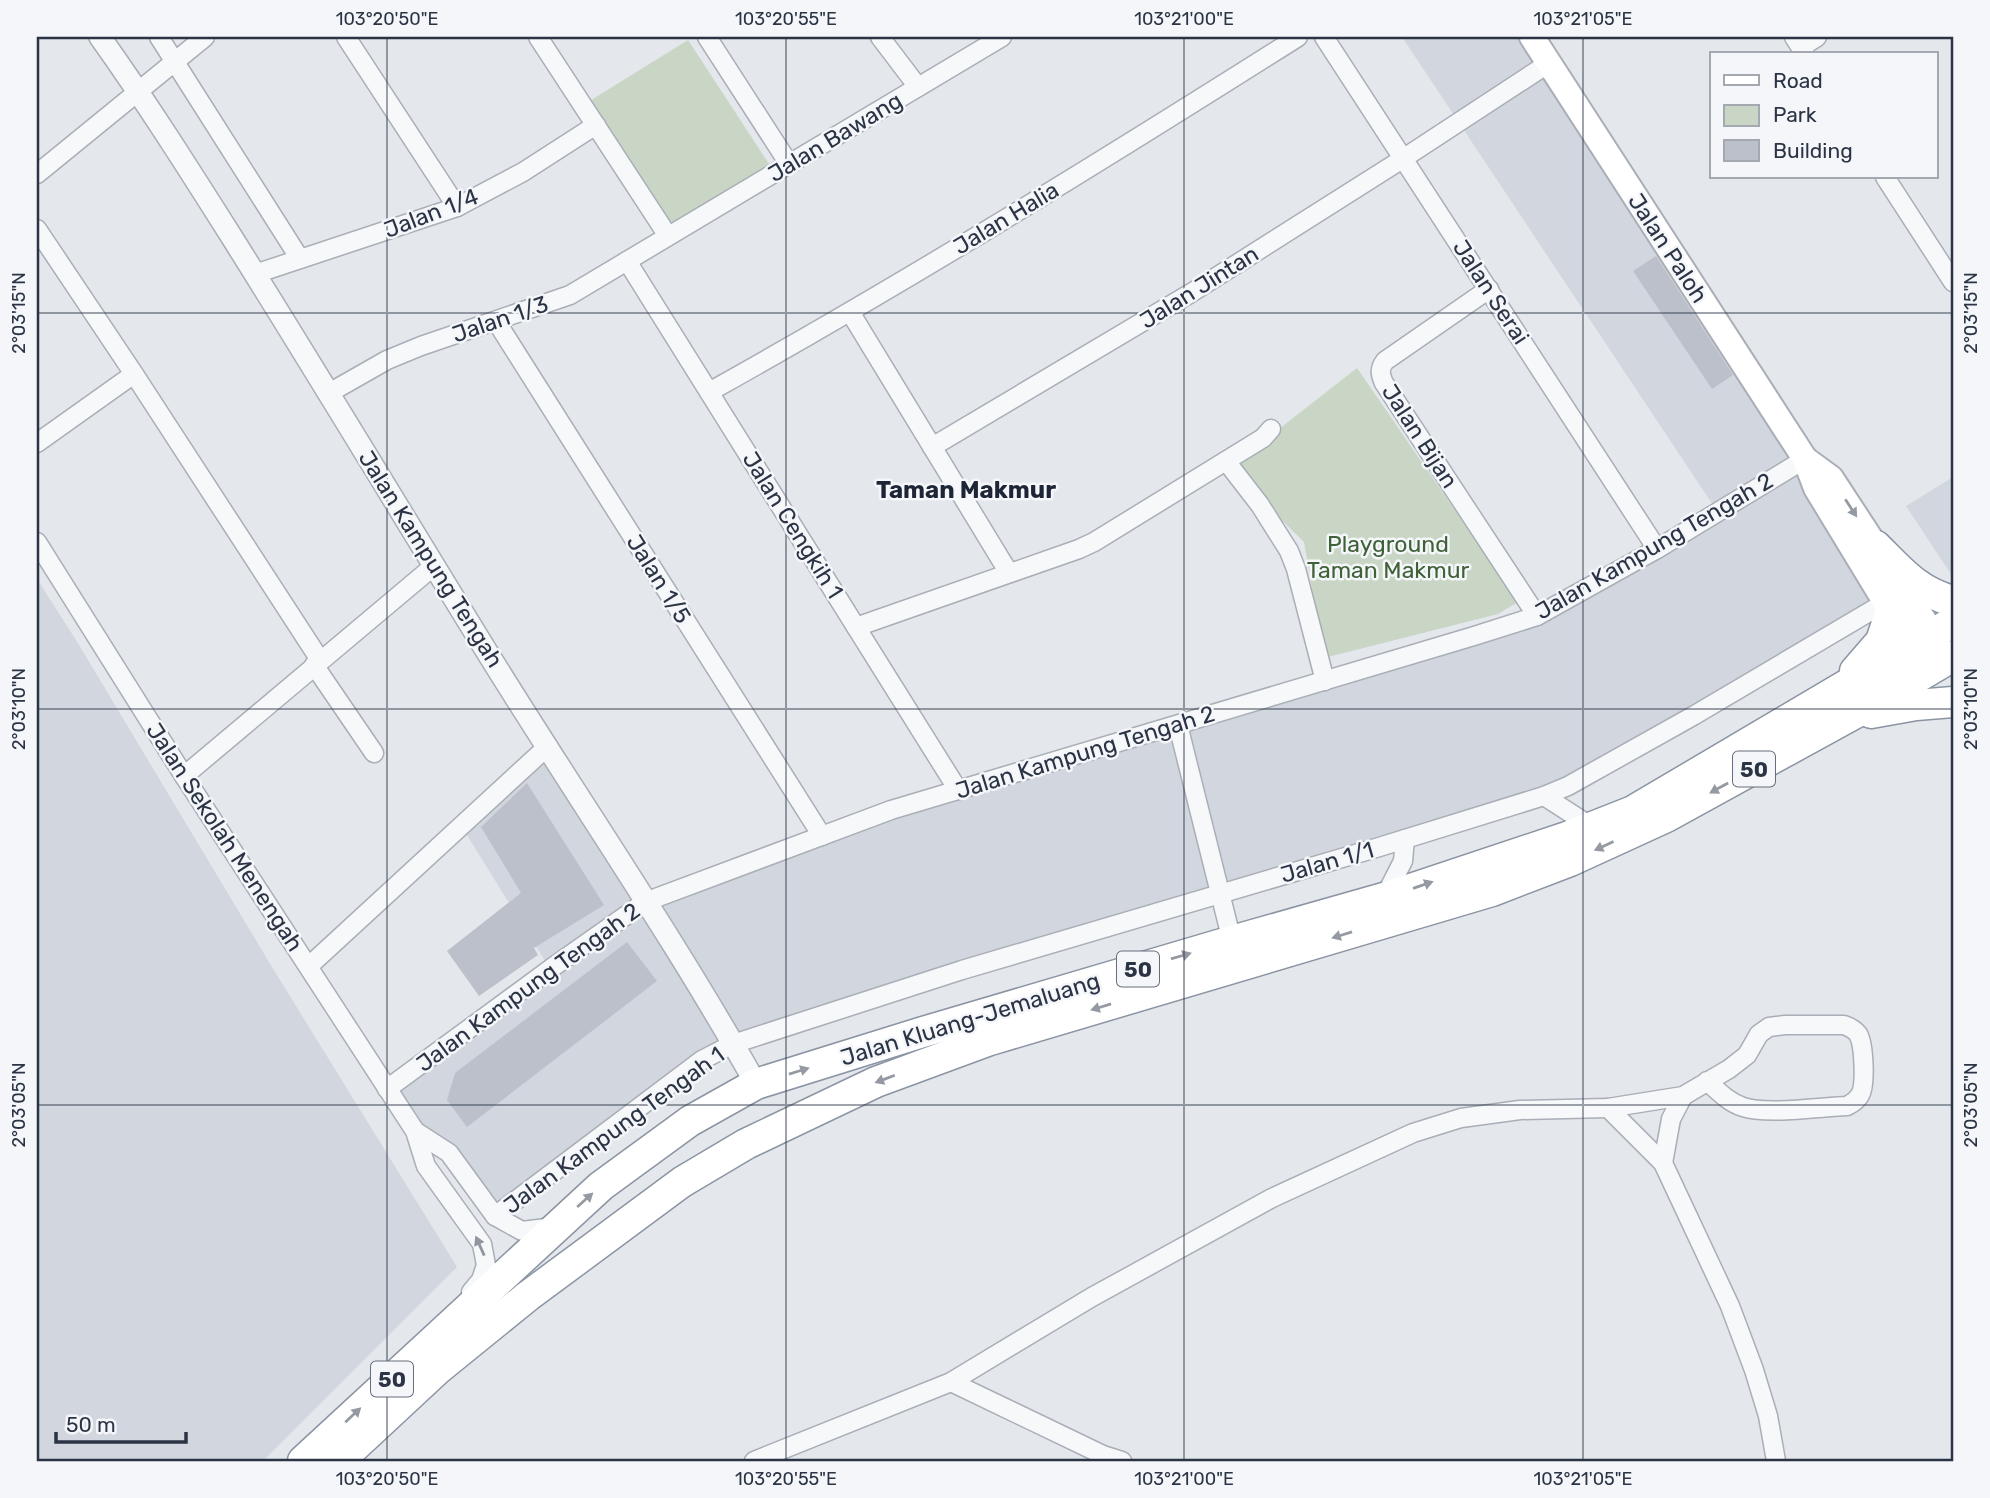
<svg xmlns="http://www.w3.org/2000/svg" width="1990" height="1498" viewBox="0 0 1990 1498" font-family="Rubik,sans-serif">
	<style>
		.built { fill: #d2d6de }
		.green { fill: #c9d6c5 }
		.building { fill: #bbc0ca }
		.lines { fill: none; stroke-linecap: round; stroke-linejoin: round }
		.minor-casing { stroke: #a9aeb7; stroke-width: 21 }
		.tertiary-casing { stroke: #a9aeb7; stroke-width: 24 }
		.secondary-casing { stroke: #a9aeb7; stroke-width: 28 }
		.trunk-casing { stroke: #8b94a3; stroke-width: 33 }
		.minor { stroke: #f7f8fa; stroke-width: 18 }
		.tertiary { stroke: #f7f8fa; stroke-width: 21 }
		.secondary { stroke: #fff; stroke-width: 24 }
		.trunk { stroke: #fff; stroke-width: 30 }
		.oneway { fill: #959aa2 }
		.oneway2 { fill: #9196a0 }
		.ticks { fill: none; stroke: #2b3445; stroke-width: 2; stroke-opacity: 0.45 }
		.labels { text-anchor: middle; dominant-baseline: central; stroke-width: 5; stroke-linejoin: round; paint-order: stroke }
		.shield { fill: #f4f6f9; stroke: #676e7b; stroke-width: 2 }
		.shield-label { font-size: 21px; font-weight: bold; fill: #2b3445 }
		.street-label { font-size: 23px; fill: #2b3445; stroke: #f4f6f9 }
		.park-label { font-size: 23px; fill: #3f6138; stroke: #f4f6f9 }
		.neighbourhood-label { font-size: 24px; font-weight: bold; fill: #1d2536; stroke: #f4f6f9 }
		.neatline { fill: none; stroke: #2b3445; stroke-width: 2.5 }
		.ticks-label { font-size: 18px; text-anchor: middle; fill: #2b3445 }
	</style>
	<rect width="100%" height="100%" fill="#e4e7ec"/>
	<!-- built -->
	<g class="built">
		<path d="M 1402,37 L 1518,37 L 1777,433 L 1880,614 L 1583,784 L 745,1046 L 704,1066 L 494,1224 L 389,1080 L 547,964 L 465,832 L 543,759 L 640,913 L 897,815 L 1492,638 L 1721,517 Z"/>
		<path d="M 1953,477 L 1953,577 L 1906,506 Z"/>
		<path d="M 37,579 L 76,640 L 272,967 L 457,1267 L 263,1461 L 37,1461 Z"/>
	</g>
	<!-- green -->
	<g class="green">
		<path d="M 688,40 L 769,164 L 667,228 L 588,102 Z"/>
		<path d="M 1357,368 L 1518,602 L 1498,614 L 1324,658 L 1304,542 L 1229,468 Z"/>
	</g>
	<!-- building -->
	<g class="building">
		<path d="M 1656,256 L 1733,375 L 1712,389 L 1633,271 Z"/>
		<path d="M 527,783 L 604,905 L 534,948 L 538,955 L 479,996 L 447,951 L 521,893 L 481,827 Z"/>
		<path d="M 627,942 L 657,981 L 467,1127 L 447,1100 L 455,1073 Z"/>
	</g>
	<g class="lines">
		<!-- minor casing -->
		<g class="minor-casing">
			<g id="minor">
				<path d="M 159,37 L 300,259"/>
				<path d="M 346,37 L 457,207"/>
				<path d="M 538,37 L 668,236"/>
				<path d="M 707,37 L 789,164"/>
				<path d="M 880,37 L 918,87"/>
				<path d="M 1324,37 L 1657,549"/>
				<path d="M 1794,37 L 1805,54"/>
				<path d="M 1801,47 L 1817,37"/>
				<path d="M 37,174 L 205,37"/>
				<path d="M 1885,177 L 1953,282"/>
				<path d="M 37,229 L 134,374 L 320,660"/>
				<path d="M 627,261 L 958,790"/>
				<path d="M 255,274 L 457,207 L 523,172 L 596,125"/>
				<path d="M 1489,289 L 1385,361 C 1379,369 1380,374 1384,383 L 1537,616"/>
				<path d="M 850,312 L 1009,573"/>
				<path d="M 496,321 L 822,836"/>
				<path d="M 709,392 C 910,280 1105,159 1298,37"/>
				<path d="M 329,393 L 387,360 L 421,346 L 570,295 L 1002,37"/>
				<path d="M 37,443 L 134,374"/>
				<path d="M 932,447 L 1191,293 L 1404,158 L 1549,63"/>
				<path d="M 1226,461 L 1260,505 L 1289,551 L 1296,569 L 1325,681"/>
				<path d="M 37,542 L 184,776 L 415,1131 L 426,1166 L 482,1244 L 486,1265 L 481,1280 L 471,1292"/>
				<path d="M 856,627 L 1079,549 L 1094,542 L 1263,438 L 1271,429"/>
				<path d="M 314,665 L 374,753"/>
				<path d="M 1178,725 L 1232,941"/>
				<path d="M 184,776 L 435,565"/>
				<path d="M 1544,796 L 1592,827"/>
				<path d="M 1384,898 L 1403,861 L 1405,839"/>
				<path d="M 309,966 L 548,746"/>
				<path d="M 387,1089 L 553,967 L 645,902 L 891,810 L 1474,636 L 1537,616 L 1657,549 L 1805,459"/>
				<path d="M 1608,1108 L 1663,1163 L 1730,1306 L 1754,1370 L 1768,1416 L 1776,1461"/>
				<path d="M 415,1131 L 449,1153 L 495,1216 L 522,1231 L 554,1227"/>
				<path d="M 1663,1163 L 1671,1119 L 1683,1096"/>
				<path d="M 495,1216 L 702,1060 L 733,1044 L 962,970 L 1376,848 L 1544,796 L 1568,786 L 1693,716 L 1886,602"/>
				<path d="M 951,1382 L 1103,1455 L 1122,1461"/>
				<path d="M 754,1461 L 951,1382 L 1092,1297 L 1272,1198 L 1413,1133 L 1461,1118 L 1520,1110 L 1608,1108 L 1683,1096 L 1729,1069 L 1747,1055 L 1759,1034 L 1769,1027 L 1785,1025 L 1844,1025 C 1850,1027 1854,1029 1858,1034 C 1864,1044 1866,1085 1860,1095 C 1857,1100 1853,1103 1847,1106 C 1821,1107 1766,1115 1743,1107 C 1728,1102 1718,1091 1707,1081"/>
			</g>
		</g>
		<!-- tertiary casing -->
		<g class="tertiary-casing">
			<path id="tertiary" d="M 100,37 C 147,103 190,171 233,239 C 319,376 402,514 487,652 C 576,796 673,936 756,1084"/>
		</g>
		<!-- secondary casing -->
		<g class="secondary-casing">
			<g id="secondary">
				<path d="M 1532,37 L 1805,459 L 1816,488 L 1912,646"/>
				<path d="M 1805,459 L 1831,478 L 1933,634"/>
			</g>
		</g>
		<!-- trunk casing -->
		<g class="trunk-casing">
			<g id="trunk">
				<path d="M 1876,546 C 1901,571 1918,592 1953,601"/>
				<path d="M 1855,671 L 1881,641 L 1891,611"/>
				<path d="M 1871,713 L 1916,705 L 1953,702"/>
				<path d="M 303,1461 L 601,1186 L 690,1121 L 756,1084 L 923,1032 L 1232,941 L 1384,898 L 1567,837 L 1633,811 L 1953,622"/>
				<path d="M 339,1461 L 438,1369 L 528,1296 L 682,1182 L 746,1144 L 876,1082 L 990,1040 L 1492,891 L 1570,861 L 1666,817 L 1879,700 L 1953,656"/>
			</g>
		</g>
		<!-- minor -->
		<use href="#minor" class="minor"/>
		<!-- tertiary -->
		<use href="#tertiary" class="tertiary"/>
		<!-- secondary -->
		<use href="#secondary" class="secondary"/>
		<!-- trunk -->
		<use href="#trunk" class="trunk"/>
	</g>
	<!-- one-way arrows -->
	<defs><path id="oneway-solid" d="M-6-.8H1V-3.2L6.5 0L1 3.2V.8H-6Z" transform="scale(1.75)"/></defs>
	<g class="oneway">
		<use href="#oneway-solid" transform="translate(1851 508) rotate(57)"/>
		<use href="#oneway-solid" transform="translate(1719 788) rotate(151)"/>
		<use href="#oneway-solid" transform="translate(1604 846) rotate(155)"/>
		<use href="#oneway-solid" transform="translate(1423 885) rotate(-19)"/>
		<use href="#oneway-solid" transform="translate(1342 935) rotate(163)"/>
		<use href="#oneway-solid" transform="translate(1181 956) rotate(-16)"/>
		<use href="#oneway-solid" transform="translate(1101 1007) rotate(163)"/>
		<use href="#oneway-solid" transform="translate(799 1071) rotate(-17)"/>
		<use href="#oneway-solid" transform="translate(885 1079) rotate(159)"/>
		<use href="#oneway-solid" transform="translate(585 1200) rotate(-42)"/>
		<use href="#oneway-solid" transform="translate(353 1415) rotate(-43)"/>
	</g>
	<use class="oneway2" href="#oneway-solid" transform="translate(480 1246) rotate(-114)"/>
	<!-- ticks -->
	<path class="ticks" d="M 387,37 L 387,1461M 786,37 L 786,1461M 1184,37 L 1184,1461M 1583,37 L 1583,1461M 37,313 L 1953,313M 37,709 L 1953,709M 37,1105 L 1953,1105"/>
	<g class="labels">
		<!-- shield labels -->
		<g class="shield">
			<rect x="1733" y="751.5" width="42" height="35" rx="5"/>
			<rect x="1117" y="951.5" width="42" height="35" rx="5"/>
			<rect x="371" y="1361.5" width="42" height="35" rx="5"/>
		</g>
		<g class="shield-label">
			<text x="1754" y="769">50</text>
			<text x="1138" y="969">50</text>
			<text x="392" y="1379">50</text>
		</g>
		<!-- street labels -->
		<g class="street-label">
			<text transform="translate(835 137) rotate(-31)">Jalan Bawang</text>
			<text transform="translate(431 213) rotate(-21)">Jalan 1/4</text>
			<text transform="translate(1006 218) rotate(-31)">Jalan Halia</text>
			<text transform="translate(1668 248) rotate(57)">Jalan Paloh</text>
			<text transform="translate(1199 287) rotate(-32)">Jalan Jintan</text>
			<text transform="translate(1491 292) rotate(57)">Jalan Serai</text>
			<text transform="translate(500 319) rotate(-19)">Jalan 1/3</text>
			<text transform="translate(1420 436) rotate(57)">Jalan Bijan</text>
			<text transform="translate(793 525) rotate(58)">Jalan Cengkih 1</text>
			<text transform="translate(1654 546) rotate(-30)">Jalan Kampung Tengah 2</text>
			<text transform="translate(431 559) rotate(58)">Jalan Kampung Tengah</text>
			<text transform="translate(659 579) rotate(58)">Jalan 1/5</text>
			<text transform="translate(1085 752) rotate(-17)">Jalan Kampung Tengah 2</text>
			<text transform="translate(225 837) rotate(57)">Jalan Sekolah Menengah</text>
			<text transform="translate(1327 862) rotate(-16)">Jalan 1/1</text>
			<text transform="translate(528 987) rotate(-36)">Jalan Kampung Tengah 2</text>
			<text transform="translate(970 1019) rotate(-17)">Jalan Kluang-Jemaluang</text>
			<text transform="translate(614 1130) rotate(-36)">Jalan Kampung Tengah 1</text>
		</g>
		<!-- park labels -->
		<g class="park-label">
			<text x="1388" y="544">Playground<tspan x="1388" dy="26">Taman Makmur</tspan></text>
		</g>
		<!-- neighbourhood labels -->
		<g class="neighbourhood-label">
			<text x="966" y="490">Taman Makmur</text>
		</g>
	</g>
	<!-- border -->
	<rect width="1990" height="1498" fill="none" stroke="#f4f6f9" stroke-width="77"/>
	<!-- legend -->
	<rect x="1710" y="52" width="228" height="126" fill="#f4f6f9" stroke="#a4a8b1" stroke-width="2"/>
	<rect x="1724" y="75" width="35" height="10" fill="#ffffff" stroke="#a4a8b1" stroke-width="2"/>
	<text x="1773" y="88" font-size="21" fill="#2b3445">Road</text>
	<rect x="1724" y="105" width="35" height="21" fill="#c9d6c5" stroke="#a4a8b1" stroke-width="2"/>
	<text x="1773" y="122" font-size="21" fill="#2b3445">Park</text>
	<rect x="1724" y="140" width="35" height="21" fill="#bbc0ca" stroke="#a4a8b1" stroke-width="2"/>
	<text x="1773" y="158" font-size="21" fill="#2b3445">Building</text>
	<!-- scale -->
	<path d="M56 1432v10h130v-10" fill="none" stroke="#2b3445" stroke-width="3.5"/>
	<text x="66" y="1432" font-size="21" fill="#2b3445" stroke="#f4f6f9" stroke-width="5" paint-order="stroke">50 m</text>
	<rect x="38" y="38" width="1914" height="1422" class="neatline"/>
	<g class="ticks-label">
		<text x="387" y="25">103°20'50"E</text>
		<text x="786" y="25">103°20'55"E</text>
		<text x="1184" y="25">103°21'00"E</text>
		<text x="1583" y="25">103°21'05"E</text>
		<text transform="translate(19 313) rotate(-90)" y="6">2°03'15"N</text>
		<text transform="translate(1971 313) rotate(-90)" y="6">2°03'15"N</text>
		<text transform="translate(19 709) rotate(-90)" y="6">2°03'10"N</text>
		<text transform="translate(1971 709) rotate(-90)" y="6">2°03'10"N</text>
		<text transform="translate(19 1105) rotate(-90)" y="6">2°03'05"N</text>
		<text transform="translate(1971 1105) rotate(-90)" y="6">2°03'05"N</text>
		<text x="387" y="1485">103°20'50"E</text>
		<text x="786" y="1485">103°20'55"E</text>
		<text x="1184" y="1485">103°21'00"E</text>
		<text x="1583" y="1485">103°21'05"E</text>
	</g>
</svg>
